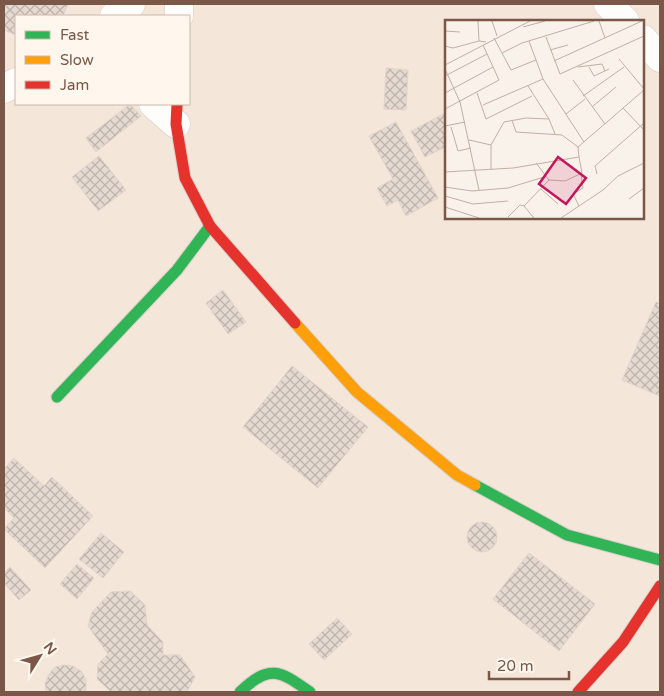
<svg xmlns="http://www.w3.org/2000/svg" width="664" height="696" viewBox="0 0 664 696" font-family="'Varela Round',sans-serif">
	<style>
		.residential { fill: #f4e6d9; fill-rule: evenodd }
		.building { fill: url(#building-cross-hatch); stroke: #e1d4cc }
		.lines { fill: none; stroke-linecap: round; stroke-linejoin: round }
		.street-casing { stroke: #d7cec8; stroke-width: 29 }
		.fast-casing { stroke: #d9cfc8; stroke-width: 13 }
		.slow-casing { stroke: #d9cfc8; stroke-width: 13 }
		.jam-casing { stroke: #d9cfc8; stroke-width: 13 }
		.street { stroke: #fefdfc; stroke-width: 28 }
		.fast { stroke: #30b455; stroke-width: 11 }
		.slow { stroke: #ff9f0a; stroke-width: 11 }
		.jam { stroke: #e5322d; stroke-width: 11 }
		.inset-road { fill: none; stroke: #c2afa4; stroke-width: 1 }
		.view { fill: #c2185b; fill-opacity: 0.15; stroke: #c2185b; stroke-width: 2.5 }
		.inset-edge { fill: none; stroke: #7a5747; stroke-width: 2.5 }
	</style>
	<defs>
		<pattern id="building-cross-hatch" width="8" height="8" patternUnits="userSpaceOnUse" patternTransform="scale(1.25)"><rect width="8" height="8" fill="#e5dad2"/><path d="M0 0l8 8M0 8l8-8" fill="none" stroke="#bfb4ac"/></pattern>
	</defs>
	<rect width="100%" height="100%" fill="#f8f2eb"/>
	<!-- residential -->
	<path class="residential" d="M 4,4 L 660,4 L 660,692 L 4,692 ZM 16,16 L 189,16 L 189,104 L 16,104 ZM 447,21 L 643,21 L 643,218 L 447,218 Z"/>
	<!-- building -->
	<g class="building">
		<path d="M 4,4 L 68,4 L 63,16 L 16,16 L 16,35 L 4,30 Z"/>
		<path d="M 386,68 L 408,70 L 406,110 L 384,109 Z"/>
		<path d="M 130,104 L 141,116 L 96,152 L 86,138 Z"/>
		<path d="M 447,112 L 447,146 L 425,157 L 411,131 Z"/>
		<path d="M 396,122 L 438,198 L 406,216 L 398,200 L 387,206 L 377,188 L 393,179 L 369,136 Z"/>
		<path d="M 99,156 L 126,190 L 98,211 L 72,177 Z"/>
		<path d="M 223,290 L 246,322 L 228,334 L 206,303 Z"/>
		<path d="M 656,302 L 660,303 L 660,396 L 622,380 Z"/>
		<path d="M 292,366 L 368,427 L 318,488 L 243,427 Z"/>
		<path d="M 14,458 L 44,486 L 52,477 L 93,516 L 45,568 L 4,529 L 14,518 L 4,508 L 4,469 Z"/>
		<circle cx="482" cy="537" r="15"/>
		<path d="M 101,533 L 124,552 L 103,578 L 79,559 Z"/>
		<path d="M 529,553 L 595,604 L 559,651 L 493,599 Z"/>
		<path d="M 77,564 L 94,578 L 77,599 L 60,584 Z"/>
		<path d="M 10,567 L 31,590 L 19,600 L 4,583 L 4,573 Z"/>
		<path d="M 130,591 L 145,605 L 147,625 L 163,642 L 163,655 L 180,655 L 195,677 L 188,690 L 183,692 L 111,692 L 97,679 L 98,664 L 108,654 L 88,626 L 92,612 L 111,592 Z"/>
		<path d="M 337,618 L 352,634 L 324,660 L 309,644 Z"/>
		<path d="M 64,665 L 73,666 L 81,671 L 86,679 L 86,689 L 85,692 L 46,692 L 45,683 L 49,674 L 55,667 Z"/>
	</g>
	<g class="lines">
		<!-- street casing -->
		<g class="street-casing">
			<g id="street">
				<path d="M 608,4 L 625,21"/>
				<path d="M 114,16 L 131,4"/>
				<path d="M 179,16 L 179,4"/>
				<path d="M 643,39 L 660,58"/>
				<path d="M 4,89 L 16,82"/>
				<path d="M 153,104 L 176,124"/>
			</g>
		</g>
		<!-- fast casing -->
		<g class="fast-casing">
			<g id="fast">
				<path d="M 57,397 L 177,270 L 210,226"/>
				<path d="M 475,485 L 567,535 L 660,560"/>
				<path d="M 240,692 C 270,663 280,671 310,692"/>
			</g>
		</g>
		<!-- slow casing -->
		<g class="slow-casing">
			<path id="slow" d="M 295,323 L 357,392 L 457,475 L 475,485"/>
		</g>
		<!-- jam casing -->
		<g class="jam-casing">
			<g id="jam">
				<path d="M 177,104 L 176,124 L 185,178 L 210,226 L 295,323"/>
				<path d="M 578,692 L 623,642 L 660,586"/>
			</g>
		</g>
		<!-- street -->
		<use href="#street" class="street"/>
		<!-- fast -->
		<use href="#fast" class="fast"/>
		<!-- slow -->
		<use href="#slow" class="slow"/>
		<!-- jam -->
		<use href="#jam" class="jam"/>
	</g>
	<!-- overview -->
	<g transform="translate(445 20)">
		<rect width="199" height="199" fill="#f8f2eb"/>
		<path class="inset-road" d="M 33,1 L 34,21M 47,1 L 52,16M 154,1 L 160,18M 78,7 L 100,1M 0,11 L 15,12M 101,17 L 115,54 L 199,16M 49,18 L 66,50 L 91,40M 84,21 L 98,59 L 139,122M 0,26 L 8,28 L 34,21 L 41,22M 105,30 L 123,25M 57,33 L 77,23 L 149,1M 174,39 L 199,69M 109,41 L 197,1M 0,45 L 85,1M 133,47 L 157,44 L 160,51M 144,47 L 149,56 L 164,49M 0,49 L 15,82 L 34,170M 0,56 L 42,34M 128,60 L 160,104M 83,66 L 104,99M 0,73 L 48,47M 32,73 L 41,99 L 87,76M 138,76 L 179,47M 38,85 L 98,59M 147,87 L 171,67M 178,88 L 199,110M 0,89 L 54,60 L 38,25M 121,94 L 140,79M 0,106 L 20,102M 6,107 L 13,131 L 26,128M 24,120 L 46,125M 133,127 L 199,70M 91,143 L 104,160 L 120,161 L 137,153 L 134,137M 46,150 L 46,125 L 59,102 L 81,98 L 104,99 L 110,114M 0,152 L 68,148 L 134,137 L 133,127 L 117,115 L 71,112 L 67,100M 152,154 L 150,146 L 199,103M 0,167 L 27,171 L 63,168 L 99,157M 96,169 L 113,184M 0,176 L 28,184 L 63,181M 184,179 L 199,168M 79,186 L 89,198M 134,186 L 128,174 L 138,168 L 136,154M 0,187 L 34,198M 63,197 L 75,185 L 79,186 L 104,160M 116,198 L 158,170 L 173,156 L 199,143"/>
		<path class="view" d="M 113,137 L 141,158 L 121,184 L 94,164 Z"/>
		<rect width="199" height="199" class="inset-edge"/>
	</g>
	<!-- border -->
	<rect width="664" height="696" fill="none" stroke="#7a5747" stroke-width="10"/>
	<!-- legend -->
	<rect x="15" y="15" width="175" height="90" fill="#fff7ed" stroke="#cab7ab"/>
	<rect x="25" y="31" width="25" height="8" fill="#30b455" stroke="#cab7ab"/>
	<text x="60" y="40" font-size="15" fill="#7a5747">Fast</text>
	<rect x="25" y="56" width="25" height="8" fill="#ff9f0a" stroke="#cab7ab"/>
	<text x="60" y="65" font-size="15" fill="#7a5747">Slow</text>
	<rect x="25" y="81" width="25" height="8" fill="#e5322d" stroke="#cab7ab"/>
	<text x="60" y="90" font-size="15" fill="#7a5747">Jam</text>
	<!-- north arrow -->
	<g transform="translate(40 656) rotate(53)" stroke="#fff7ed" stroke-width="4" paint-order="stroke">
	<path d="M0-4L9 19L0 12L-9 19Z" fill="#7a5747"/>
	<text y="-8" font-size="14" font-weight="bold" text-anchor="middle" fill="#7a5747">N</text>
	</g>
	<!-- scale -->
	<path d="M489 671v8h80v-8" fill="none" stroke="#7a5747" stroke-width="2.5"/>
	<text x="497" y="671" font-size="15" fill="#7a5747" stroke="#fff7ed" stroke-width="4" paint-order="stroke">20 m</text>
</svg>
